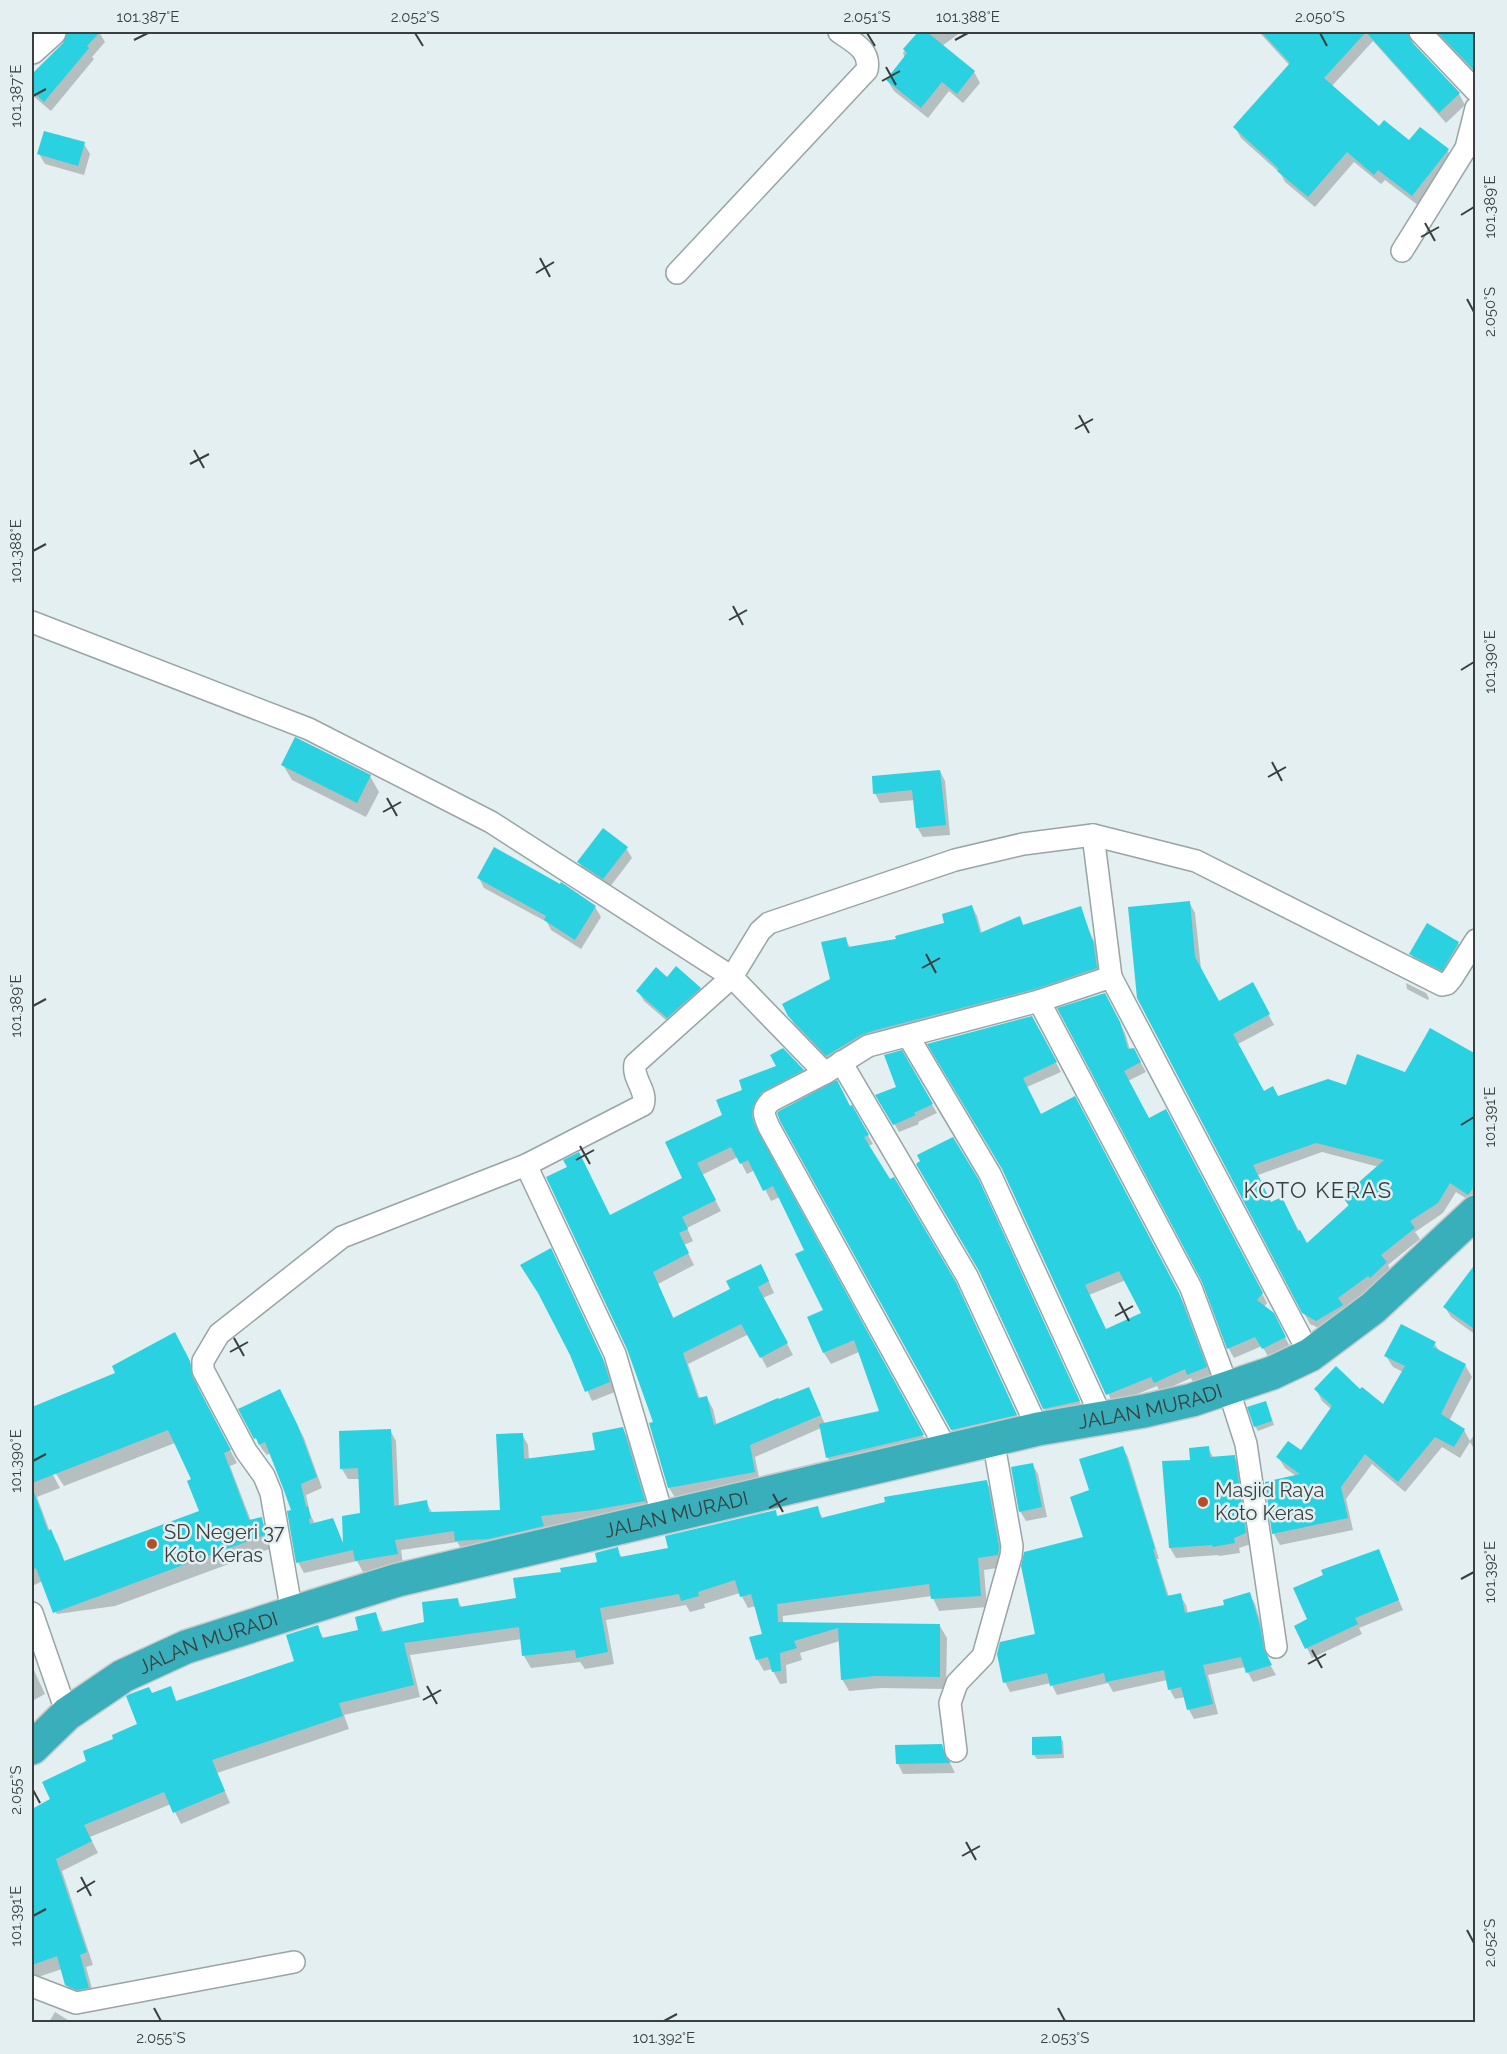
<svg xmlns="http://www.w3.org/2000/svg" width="1507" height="2054" viewBox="0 0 1507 2054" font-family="Raleway,sans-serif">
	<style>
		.shadow { fill: #0003; fill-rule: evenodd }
		.building { fill: #2ad1e1; fill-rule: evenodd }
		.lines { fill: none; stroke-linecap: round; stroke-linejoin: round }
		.minor-casing { stroke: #99a4a5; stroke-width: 24 }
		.tertiary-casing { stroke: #99a4a5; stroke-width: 30 }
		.trunk-casing { stroke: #c8c9c9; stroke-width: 36 }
		.minor { stroke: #fff; stroke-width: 21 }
		.tertiary { stroke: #fff; stroke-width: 27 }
		.trunk { stroke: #38afba; stroke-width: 33 }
		.ticks { fill: none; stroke: #393e3e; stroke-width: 2 }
		.poi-dot { fill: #b64e29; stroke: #e3eff0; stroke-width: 2 }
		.labels { text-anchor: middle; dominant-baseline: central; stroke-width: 5; stroke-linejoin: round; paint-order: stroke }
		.street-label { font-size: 20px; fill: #393e3e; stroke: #e3eff0 }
		.poi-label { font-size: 20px; fill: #393e3e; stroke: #e3eff0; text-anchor: start }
		.quarter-label { font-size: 22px; letter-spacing: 1.5px; fill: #364041; stroke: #e3eff0 }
		.neatline { fill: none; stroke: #393e3e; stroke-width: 2 }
		.ticks-label { font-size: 15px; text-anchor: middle; fill: #393e3e }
	</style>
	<rect width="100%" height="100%" fill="#e3eff0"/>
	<!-- shadow -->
	<g class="shadow">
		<path d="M 69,32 L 99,32 L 105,42 L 92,57 L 94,59 L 51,111 L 32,95 L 32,76 L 42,64 L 64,44 L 68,38 Z"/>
		<path d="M 920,32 L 961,32 L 942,46 L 974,72 L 980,83 L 963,103 L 949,91 L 928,118 L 894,91 L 887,80 L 905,58 L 903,53 Z"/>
		<path d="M 1259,32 L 1424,32 L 1418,33 L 1413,41 L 1414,47 L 1459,94 L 1465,105 L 1446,123 L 1373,41 L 1332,86 L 1379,128 L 1410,143 L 1447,150 L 1454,161 L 1419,206 L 1385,180 L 1381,184 L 1354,162 L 1315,207 L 1285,182 L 1281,174 L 1241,138 L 1235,127 L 1290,66 Z"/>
		<path d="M 1433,32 L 1476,32 L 1476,74 L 1437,34 Z"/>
		<path d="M 84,144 L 90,154 L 84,175 L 45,164 L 39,154 Z"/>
		<path d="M 283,765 L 370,776 L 379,792 L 366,817 L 292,780 Z"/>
		<path d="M 940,771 L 945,781 L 950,835 L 923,837 L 917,827 L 915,800 L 880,803 L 875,793 Z"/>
		<path d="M 626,848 L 632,858 L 609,888 L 584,872 L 579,862 Z"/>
		<path d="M 479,878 L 595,907 L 601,917 L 581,949 L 551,930 L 547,922 L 484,888 Z"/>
		<path d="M 1189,902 L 1195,913 L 1201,969 L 1219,1002 L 1252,984 L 1274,1025 L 1238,1044 L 1264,1092 L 1278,1098 L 1346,1087 L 1476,1055 L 1476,1203 L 1475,1204 L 1456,1192 L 1443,1213 L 1415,1232 L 1420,1239 L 1388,1265 L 1392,1273 L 1343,1309 L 1347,1316 L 1323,1330 L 1310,1324 L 1304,1313 L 1130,908 ZM 1322,1152 L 1379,1167 L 1344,1197 L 1349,1207 L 1307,1246 L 1282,1199 L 1271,1204 L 1258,1175 Z"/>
		<path d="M 972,907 L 977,916 L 982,934 L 1019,918 L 1024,927 L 1080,908 L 1098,951 L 1102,978 L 833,1065 L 795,1026 L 789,1015 L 832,980 L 845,938 L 851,949 L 897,940 L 946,924 Z"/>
		<path d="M 1427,925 L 1458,943 L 1464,954 L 1448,980 L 1417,964 L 1411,954 Z"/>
		<path d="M 668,979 L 700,989 L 705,999 L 674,1027 L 644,1001 L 638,991 Z"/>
		<path d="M 1406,983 L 1426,993 L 1429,998 L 1428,1000 L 1407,989 Z"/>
		<path d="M 1110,1004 L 1125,1033 L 1130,1050 L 1133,1049 L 1146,1072 L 1128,1081 L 1149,1120 L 1171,1121 L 1267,1303 L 1264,1307 L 1279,1325 L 1290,1347 L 1269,1358 L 1262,1346 L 1234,1358 L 1229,1349 L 1204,1282 L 1059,1009 Z"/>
		<path d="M 1037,1027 L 1061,1072 L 1027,1087 L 1041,1115 L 1079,1107 L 1184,1304 L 1211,1376 L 1194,1384 L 1191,1378 L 1160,1392 L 1157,1386 L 1113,1404 L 1004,1169 L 930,1045 ZM 1126,1280 L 1143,1314 L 1106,1331 L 1089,1295 Z"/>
		<path d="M 901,1052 L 937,1113 L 918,1122 L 919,1124 L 899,1132 L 878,1096 L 897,1088 Z"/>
		<path d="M 803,1070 L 809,1081 L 758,1118 L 757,1127 L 760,1137 L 929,1447 L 834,1469 L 828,1458 L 821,1428 L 755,1457 L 760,1483 L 676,1499 L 669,1488 L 610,1216 L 684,1179 L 724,1115 L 718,1101 ZM 738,1157 L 747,1174 L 755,1170 L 771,1201 L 780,1197 L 806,1251 L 825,1311 L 809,1318 L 824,1353 L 831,1364 L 859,1352 L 881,1412 L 825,1424 L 808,1389 L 717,1426 L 713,1409 L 707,1398 L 700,1399 L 688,1364 L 749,1334 L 767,1368 L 793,1355 L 763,1298 L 774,1293 L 767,1277 L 674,1319 L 658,1284 L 694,1265 L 684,1245 L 693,1241 L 687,1228 L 721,1211 L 702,1175 Z"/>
		<path d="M 851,1107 L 873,1144 L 868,1146 L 960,1293 L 1021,1424 L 957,1439 L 779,1114 Z"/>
		<path d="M 984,1191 L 1084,1411 L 1050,1418 L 1044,1408 Z"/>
		<path d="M 556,1259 L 608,1370 L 615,1392 L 592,1401 L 571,1354 Z"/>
		<path d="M 1476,1265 L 1476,1335 L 1451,1317 L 1445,1307 Z"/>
		<path d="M 1434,1343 L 1440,1352 L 1465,1365 L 1472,1377 L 1449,1421 L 1464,1430 L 1470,1441 L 1476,1432 L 1476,1452 L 1470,1442 L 1460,1458 L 1442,1447 L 1405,1492 L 1372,1464 L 1346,1499 L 1353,1530 L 1280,1545 L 1274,1534 L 1266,1483 L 1296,1476 L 1285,1468 L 1278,1457 L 1301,1452 L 1331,1409 L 1322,1401 L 1316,1389 L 1360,1391 L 1383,1407 L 1403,1372 L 1393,1367 L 1386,1356 Z"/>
		<path d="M 182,1347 L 197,1376 L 198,1390 L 237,1463 L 230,1466 L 251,1521 L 261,1519 L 269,1532 L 272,1548 L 115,1606 L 57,1614 L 50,1601 L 43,1581 L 32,1586 L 32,1454 L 53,1475 L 60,1488 L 37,1497 L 50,1532 L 58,1544 L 65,1562 L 201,1512 L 193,1480 L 175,1443 L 64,1486 L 56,1474 L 32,1413 L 32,1408 Z"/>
		<path d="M 285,1402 L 304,1438 L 322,1488 L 306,1495 L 310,1514 L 315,1524 L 332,1520 L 344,1545 L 361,1514 L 360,1479 L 348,1479 L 342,1469 L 390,1430 L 396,1441 L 399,1507 L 426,1502 L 433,1514 L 501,1511 L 522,1434 L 528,1445 L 529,1460 L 597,1452 L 623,1429 L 629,1440 L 650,1512 L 600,1521 L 546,1527 L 549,1537 L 463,1551 L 457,1542 L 401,1550 L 403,1564 L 363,1572 L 357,1561 L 304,1573 L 298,1562 L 293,1511 L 271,1453 L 267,1455 L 262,1449 L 240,1410 Z"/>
		<path d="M 1268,1407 L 1274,1425 L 1258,1431 L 1255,1426 Z"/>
		<path d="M 1123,1448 L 1128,1457 L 1159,1559 L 1157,1559 L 1169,1597 L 1180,1595 L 1186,1605 L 1188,1614 L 1226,1606 L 1249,1594 L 1255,1604 L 1265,1637 L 1268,1661 L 1276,1675 L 1253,1682 L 1245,1667 L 1208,1675 L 1218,1714 L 1194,1719 L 1189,1710 L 1185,1697 L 1175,1699 L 1170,1690 L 1167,1680 L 1113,1692 L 1108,1683 L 1057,1695 L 1051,1683 L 1010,1692 L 1005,1682 L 1037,1635 L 1085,1538 L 1091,1491 Z"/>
		<path d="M 1208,1448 L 1214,1459 L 1234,1457 L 1240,1467 L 1251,1544 L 1239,1548 L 1240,1553 L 1219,1556 L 1218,1555 L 1176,1558 L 1170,1548 L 1191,1461 Z"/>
		<path d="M 1032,1464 L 1038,1474 L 1047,1517 L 1026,1521 L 1020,1511 Z"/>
		<path d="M 986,1481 L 993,1493 L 1005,1560 L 1004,1567 L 984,1570 L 987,1607 L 939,1611 L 932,1596 L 783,1616 L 783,1623 L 940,1626 L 947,1638 L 946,1689 L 881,1688 L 849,1691 L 842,1679 L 840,1641 L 800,1653 L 802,1660 L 786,1665 L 787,1683 L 780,1684 L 772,1669 L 764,1671 L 757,1659 L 763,1635 L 756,1606 L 748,1608 L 740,1593 L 704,1604 L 705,1608 L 690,1612 L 686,1605 L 606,1620 L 614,1664 L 585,1669 L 580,1662 L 531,1668 L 524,1656 L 522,1639 L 410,1655 L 420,1697 L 344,1715 L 349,1729 L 217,1773 L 230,1803 L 181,1824 L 171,1804 L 90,1837 L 98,1853 L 62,1871 L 93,1965 L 86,1967 L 95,1999 L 73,1997 L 66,1984 L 62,1969 L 32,1979 L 32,1921 L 52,1914 L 32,1885 L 32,1811 L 52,1799 L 88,1761 L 115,1740 L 139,1725 L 152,1695 L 170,1688 L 177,1702 L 296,1662 L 317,1626 L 324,1639 L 360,1631 L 376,1614 L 384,1633 L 426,1623 L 457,1599 L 462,1608 L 517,1600 L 563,1573 L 599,1563 L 617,1549 L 622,1558 L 670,1549 L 775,1512 L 778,1518 L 817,1508 L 823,1519 Z"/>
		<path d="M 1378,1550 L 1403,1610 L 1359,1628 L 1362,1634 L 1312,1658 L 1296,1626 L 1309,1620 Z"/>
		<path d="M 32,1666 L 45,1694 L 32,1701 Z"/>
		<path d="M 1061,1738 L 1063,1742 L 1064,1758 L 1037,1759 L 1034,1755 Z"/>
		<path d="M 941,1745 L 955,1773 L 903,1774 L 898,1764 Z"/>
		<path d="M 55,2012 L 71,2022 L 72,2022 L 49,2022 Z"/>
	</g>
	<!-- building -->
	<g class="building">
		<path d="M 67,32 L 100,32 L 87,46 L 89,48 L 44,102 L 32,91 L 32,74 L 63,43 Z"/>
		<path d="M 918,32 L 927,32 L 975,71 L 957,94 L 942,82 L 921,108 L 886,80 L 907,53 L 903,49 Z"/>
		<path d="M 1261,32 L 1366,32 L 1324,78 L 1379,126 L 1384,120 L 1409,140 L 1420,127 L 1449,149 L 1412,196 L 1378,170 L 1374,175 L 1347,152 L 1308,197 L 1277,171 L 1279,169 L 1233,127 L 1290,63 Z"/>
		<path d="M 1366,32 L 1408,32 L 1411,41 L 1460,93 L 1439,113 Z"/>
		<path d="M 1437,32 L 1476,32 L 1476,72 Z"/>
		<path d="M 44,131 L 85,142 L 78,166 L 37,154 Z"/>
		<path d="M 295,737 L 371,775 L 357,803 L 281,765 Z"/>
		<path d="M 940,770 L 946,825 L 916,828 L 912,790 L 873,794 L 872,776 Z"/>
		<path d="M 603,828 L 628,847 L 603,879 L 577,862 Z"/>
		<path d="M 494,847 L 560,884 L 561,882 L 596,906 L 575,940 L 544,920 L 546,916 L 477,878 Z"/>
		<path d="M 1190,901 L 1195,957 L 1219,1001 L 1253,982 L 1270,1014 L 1233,1034 L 1264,1091 L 1273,1086 L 1278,1096 L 1328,1079 L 1346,1085 L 1357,1054 L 1405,1072 L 1430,1028 L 1476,1054 L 1476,1184 L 1468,1195 L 1450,1183 L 1438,1203 L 1410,1221 L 1415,1228 L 1381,1255 L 1387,1262 L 1370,1278 L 1368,1276 L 1338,1298 L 1343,1305 L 1316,1321 L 1302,1313 L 1137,998 L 1128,907 ZM 1316,1143 L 1384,1160 L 1342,1197 L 1349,1205 L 1307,1243 L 1300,1230 L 1298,1231 L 1282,1197 L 1271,1202 L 1253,1165 Z"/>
		<path d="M 972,905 L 980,933 L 1020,916 L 1023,925 L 1081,906 L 1092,940 L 1093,939 L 1097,968 L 1035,989 L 876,1030 L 861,1035 L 826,1056 L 788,1016 L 782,1004 L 830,979 L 821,942 L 846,937 L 848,947 L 896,939 L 895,936 L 944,923 L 942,914 Z"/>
		<path d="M 1427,923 L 1459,942 L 1442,971 L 1409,954 Z"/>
		<path d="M 676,966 L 701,988 L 667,1018 L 636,991 L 656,967 L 667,977 Z"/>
		<path d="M 1105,993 L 1120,1022 L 1128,1049 L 1134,1048 L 1141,1062 L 1124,1071 L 1149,1118 L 1166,1109 L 1263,1293 L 1257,1300 L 1274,1313 L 1286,1337 L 1262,1349 L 1255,1337 L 1227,1349 L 1202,1282 L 1057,1008 Z"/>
		<path d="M 1032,1016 L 1057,1062 L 1023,1078 L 1041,1114 L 1075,1096 L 1179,1293 L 1207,1367 L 1187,1375 L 1185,1369 L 1154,1383 L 1151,1377 L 1106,1395 L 1002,1169 L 927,1044 ZM 1119,1271 L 1141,1313 L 1106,1329 L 1085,1285 Z"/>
		<path d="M 783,1048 L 804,1070 L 762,1092 L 753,1106 L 752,1115 L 754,1124 L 924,1435 L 826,1458 L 819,1424 L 879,1411 L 854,1340 L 823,1353 L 807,1317 L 823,1310 L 795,1254 L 804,1250 L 773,1186 L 763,1191 L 748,1160 L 740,1164 L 731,1147 L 697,1163 L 716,1200 L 682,1217 L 688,1229 L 679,1233 L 689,1253 L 653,1272 L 673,1318 L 730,1289 L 726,1281 L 761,1264 L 769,1281 L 758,1287 L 788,1343 L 760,1358 L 741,1324 L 683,1353 L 698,1398 L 707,1396 L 714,1425 L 778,1398 L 779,1399 L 809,1387 L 821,1415 L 750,1445 L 755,1472 L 668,1488 L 649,1423 L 653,1422 L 627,1349 L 546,1177 L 567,1167 L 563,1160 L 579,1152 L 610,1215 L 682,1178 L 665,1142 L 722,1115 L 716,1100 L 742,1090 L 739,1080 L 776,1066 L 770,1055 Z"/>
		<path d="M 902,1050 L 933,1104 L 914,1113 L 916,1115 L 893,1125 L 875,1095 L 896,1087 L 884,1055 Z"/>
		<path d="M 837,1080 L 850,1106 L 852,1105 L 869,1135 L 864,1137 L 890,1179 L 894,1177 L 956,1282 L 1017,1415 L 951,1430 L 780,1121 L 777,1113 L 779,1111 Z"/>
		<path d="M 953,1137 L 979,1180 L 1080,1401 L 1043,1409 L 979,1271 L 916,1164 L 920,1161 L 917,1155 Z"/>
		<path d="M 551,1248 L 603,1359 L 610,1382 L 585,1392 L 570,1355 L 538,1293 L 520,1265 Z"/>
		<path d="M 1476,1263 L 1476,1330 L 1443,1307 Z"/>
		<path d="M 1401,1324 L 1436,1342 L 1433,1347 L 1466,1364 L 1441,1414 L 1465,1429 L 1454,1447 L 1435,1437 L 1398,1482 L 1365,1454 L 1341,1487 L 1348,1518 L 1272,1534 L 1265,1482 L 1300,1474 L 1276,1457 L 1288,1441 L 1301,1450 L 1332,1406 L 1314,1389 L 1336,1366 L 1360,1389 L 1362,1387 L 1383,1404 L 1405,1366 L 1384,1356 Z"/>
		<path d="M 175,1332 L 190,1361 L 192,1376 L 231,1450 L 224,1453 L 249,1520 L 262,1517 L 265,1535 L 53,1613 L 36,1568 L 32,1570 L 32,1493 L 34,1492 L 48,1531 L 51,1529 L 64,1561 L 199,1511 L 187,1481 L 191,1479 L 168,1430 L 32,1483 L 32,1407 L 115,1373 L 112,1366 Z"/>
		<path d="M 280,1389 L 298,1426 L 317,1477 L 301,1484 L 306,1507 L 308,1506 L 311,1518 L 309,1519 L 310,1524 L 333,1518 L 343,1543 L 342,1516 L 360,1513 L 358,1468 L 340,1469 L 339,1431 L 391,1429 L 394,1506 L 427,1500 L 429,1512 L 500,1510 L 496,1434 L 523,1433 L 524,1459 L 595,1450 L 592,1433 L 623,1427 L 645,1501 L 593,1510 L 541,1516 L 544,1526 L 488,1539 L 455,1541 L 454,1531 L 395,1540 L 398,1554 L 355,1561 L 353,1550 L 296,1563 L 287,1511 L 291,1510 L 283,1488 L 265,1442 L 259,1445 L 256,1438 L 254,1439 L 238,1409 Z"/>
		<path d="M 1266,1401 L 1272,1421 L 1254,1427 L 1247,1407 Z"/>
		<path d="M 1123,1446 L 1155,1549 L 1153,1549 L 1167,1596 L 1181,1593 L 1185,1613 L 1224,1605 L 1223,1600 L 1250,1592 L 1260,1626 L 1264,1649 L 1272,1665 L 1246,1673 L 1241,1657 L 1203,1665 L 1213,1704 L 1187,1710 L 1181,1687 L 1168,1690 L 1164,1670 L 1106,1682 L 1104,1673 L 1050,1686 L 1047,1673 L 1003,1683 L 997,1654 L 1000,1642 L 1035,1634 L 1021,1566 L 1024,1552 L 1083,1537 L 1070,1497 L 1089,1490 L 1079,1459 Z"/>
		<path d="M 1209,1446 L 1210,1457 L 1235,1455 L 1246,1533 L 1234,1538 L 1235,1543 L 1212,1547 L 1213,1545 L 1169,1548 L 1162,1461 L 1190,1460 L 1189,1448 Z"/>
		<path d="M 1033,1463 L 1042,1507 L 1019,1512 L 1011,1467 Z"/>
		<path d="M 987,1480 L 999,1546 L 998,1555 L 978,1558 L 981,1596 L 931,1599 L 929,1584 L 777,1604 L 778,1622 L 940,1624 L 940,1677 L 874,1676 L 841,1680 L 838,1628 L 794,1641 L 797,1648 L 780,1653 L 781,1671 L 772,1672 L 768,1657 L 756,1660 L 749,1637 L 762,1634 L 751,1594 L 740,1597 L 735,1580 L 698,1592 L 699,1596 L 681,1601 L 679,1594 L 600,1608 L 608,1652 L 576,1658 L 575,1650 L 522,1656 L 519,1627 L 404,1643 L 414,1685 L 339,1703 L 343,1716 L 212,1760 L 225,1791 L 173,1813 L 164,1792 L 84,1825 L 92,1841 L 56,1859 L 87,1952 L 80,1955 L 89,1988 L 77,1990 L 65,1985 L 57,1956 L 32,1965 L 32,1809 L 50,1799 L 42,1782 L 86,1761 L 83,1751 L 113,1739 L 112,1735 L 137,1724 L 126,1696 L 130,1694 L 149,1687 L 152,1693 L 171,1686 L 176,1701 L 294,1661 L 286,1635 L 318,1625 L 322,1638 L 358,1630 L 355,1617 L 376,1612 L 381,1632 L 424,1622 L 422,1602 L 458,1598 L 459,1607 L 516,1598 L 513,1578 L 561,1572 L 560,1568 L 597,1562 L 595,1553 L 618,1547 L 620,1557 L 668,1548 L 665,1536 L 776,1510 L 777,1516 L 818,1506 L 821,1518 L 885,1502 L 884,1497 Z"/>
		<path d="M 1379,1549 L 1399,1600 L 1355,1618 L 1358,1624 L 1305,1649 L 1294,1626 L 1307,1619 L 1293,1588 L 1323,1575 L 1321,1570 Z"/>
		<path d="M 1061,1736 L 1062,1754 L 1032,1755 L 1032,1737 Z"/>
		<path d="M 942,1744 L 946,1758 L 951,1763 L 896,1764 L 895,1745 Z"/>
	</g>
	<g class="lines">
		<!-- minor casing -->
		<g class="minor-casing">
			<g id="minor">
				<path d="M 1420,32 L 1476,91"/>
				<path d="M 1402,251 L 1466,148 L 1476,108"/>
				<path d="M 677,273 L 867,70 C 871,50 853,42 839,32"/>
				<path d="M 32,622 L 309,729 L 491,822 L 732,977 L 825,1073 L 868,1046 L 1039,1001 L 1111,977 L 1310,1355"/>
				<path d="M 1093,835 L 1111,977"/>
				<path d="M 1039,1001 L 1191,1288 L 1228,1388 L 1246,1444 L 1276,1647"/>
				<path d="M 908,1036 L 990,1174 L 1102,1418"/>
				<path d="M 841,1062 L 967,1276 L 1038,1429"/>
				<path d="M 825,1073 L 771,1101 C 761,1111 764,1115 769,1127 L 947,1450"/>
				<path d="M 526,1165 L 615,1354 L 663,1517"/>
				<path d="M 32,1613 L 67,1714"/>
				<path d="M 292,1613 L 271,1493 L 264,1476 L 246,1451 L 203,1370 L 203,1361 L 219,1334 L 342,1237 L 526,1165 L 643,1105 C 648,1091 632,1079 635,1064 L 732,977 L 760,931 L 769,923 L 955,860 L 1023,844 L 1093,835 L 1196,861 L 1442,985 L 1447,984 L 1452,978 L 1476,940"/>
				<path d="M 956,1751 L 950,1703 L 957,1683 L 983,1656 L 1011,1556 L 1012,1546 L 993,1439"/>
				<path d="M 32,1986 L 76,2003 L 294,1962"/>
			</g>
		</g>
		<!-- tertiary casing -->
		<g class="tertiary-casing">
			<path id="tertiary" d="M 32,50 L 52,32"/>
		</g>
		<!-- trunk casing -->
		<g class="trunk-casing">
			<g id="trunk">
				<path id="s1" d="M 32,1748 L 67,1714 L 123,1676 L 186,1647 L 292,1613 L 398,1580 L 1038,1429 L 1144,1411 L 1192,1400 L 1272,1373 L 1310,1355 L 1373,1308 L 1476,1212"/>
			</g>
		</g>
		<!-- minor -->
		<use href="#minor" class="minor"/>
		<!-- tertiary -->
		<use href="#tertiary" class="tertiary"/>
		<!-- trunk -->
		<use href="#trunk" class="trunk"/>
	</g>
	<!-- ticks -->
	<path class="ticks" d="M 415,33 L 423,46M 867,33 L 875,46M 1320,33 L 1327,46M 134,40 L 148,33M 955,40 L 968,33M 886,67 L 896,85M 882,81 L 900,71M 33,96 L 46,89M 1461,215 L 1474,207M 1425,223 L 1435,241M 1421,237 L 1439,227M 540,258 L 550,277M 536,273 L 554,262M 1467,299 L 1474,312M 1079,415 L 1089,433M 1075,429 L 1093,419M 194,450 L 204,468M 190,464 L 209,454M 33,551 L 46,544M 733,606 L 743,625M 729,620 L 747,610M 1461,670 L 1474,662M 1272,762 L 1282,781M 1268,777 L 1286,767M 387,798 L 397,816M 383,812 L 401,802M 926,954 L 936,973M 922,968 L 940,958M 33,1006 L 46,999M 1461,1125 L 1474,1117M 580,1146 L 590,1164M 576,1160 L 594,1150M 1119,1302 L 1129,1321M 1115,1316 L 1133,1306M 234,1338 L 244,1356M 230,1352 L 248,1342M 33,1461 L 46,1454M 773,1494 L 783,1512M 769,1508 L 787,1498M 1461,1579 L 1474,1572M 1312,1650 L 1322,1668M 1308,1664 L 1326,1654M 427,1686 L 437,1704M 423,1700 L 441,1690M 33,1790 L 40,1803M 966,1842 L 976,1860M 962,1856 L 980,1846M 81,1877 L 91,1896M 77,1892 L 95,1881M 33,1916 L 46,1909M 1467,1930 L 1474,1943M 154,2008 L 161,2021M 1058,2008 L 1065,2021M 664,2021 L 677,2014"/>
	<!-- markers -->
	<g class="poi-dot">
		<circle cx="1203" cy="1502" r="6"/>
		<circle cx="152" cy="1544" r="6"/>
	</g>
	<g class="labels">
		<!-- street labels -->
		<g class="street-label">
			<text stroke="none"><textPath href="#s1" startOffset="1180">JALAN MURADI</textPath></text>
			<text stroke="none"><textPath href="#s1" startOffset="694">JALAN MURADI</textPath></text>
			<text stroke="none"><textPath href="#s1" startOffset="208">JALAN MURADI</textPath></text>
		</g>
		<!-- poi labels -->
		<g class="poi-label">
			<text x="1215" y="1490">Masjid Raya<tspan x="1215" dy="23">Koto Keras</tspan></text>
			<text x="164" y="1532">SD Negeri 37<tspan x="164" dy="23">Koto Keras</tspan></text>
		</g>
		<!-- quarter labels -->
		<g class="quarter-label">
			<text x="1318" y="1190">KOTO KERAS</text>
		</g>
	</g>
	<!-- border -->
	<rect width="1507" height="2054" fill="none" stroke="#e3eff0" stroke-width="66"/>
	<rect x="33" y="33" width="1441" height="1988" class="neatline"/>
	<g class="ticks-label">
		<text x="148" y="22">101.387°E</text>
		<text x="415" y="22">2.052°S</text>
		<text x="867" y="22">2.051°S</text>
		<text x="968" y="22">101.388°E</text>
		<text x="1320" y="22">2.050°S</text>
		<text transform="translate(16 96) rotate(-90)" y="5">101.387°E</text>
		<text transform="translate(1490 207) rotate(-90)" y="5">101.389°E</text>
		<text transform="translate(1490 312) rotate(-90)" y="5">2.050°S</text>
		<text transform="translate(16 551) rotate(-90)" y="5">101.388°E</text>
		<text transform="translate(1490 662) rotate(-90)" y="5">101.390°E</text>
		<text transform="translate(16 1006) rotate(-90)" y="5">101.389°E</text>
		<text transform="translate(1490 1117) rotate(-90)" y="5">101.391°E</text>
		<text transform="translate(16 1461) rotate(-90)" y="5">101.390°E</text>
		<text transform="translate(1490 1572) rotate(-90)" y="5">101.392°E</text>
		<text transform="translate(16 1790) rotate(-90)" y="5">2.055°S</text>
		<text transform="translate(16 1916) rotate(-90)" y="5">101.391°E</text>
		<text transform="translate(1490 1943) rotate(-90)" y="5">2.052°S</text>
		<text x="161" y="2043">2.055°S</text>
		<text x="664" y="2043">101.392°E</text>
		<text x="1065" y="2043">2.053°S</text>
	</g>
</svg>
